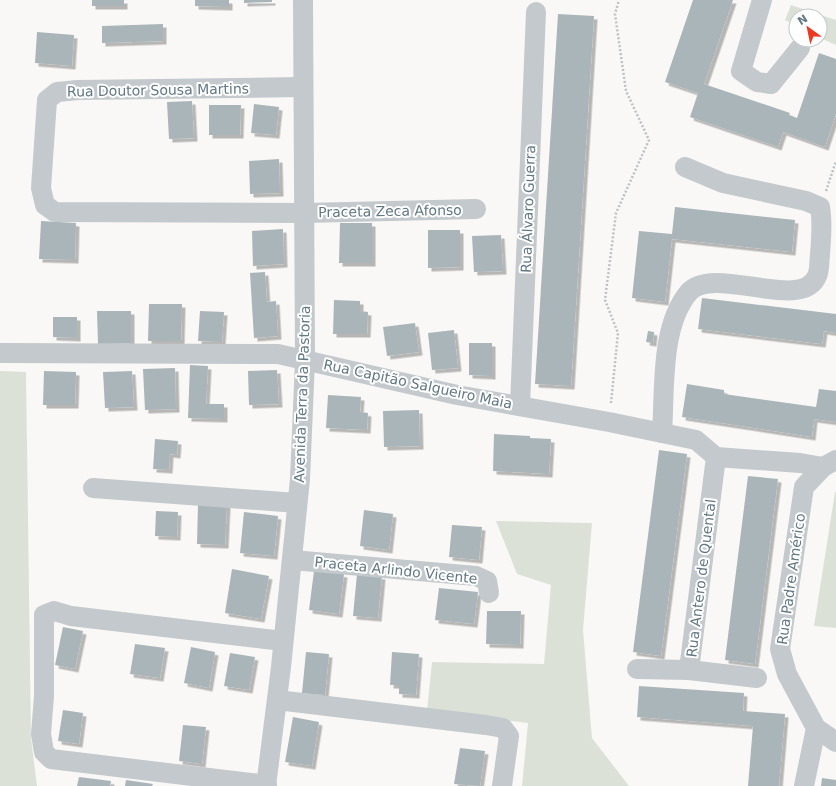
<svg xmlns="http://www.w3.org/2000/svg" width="836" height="786" viewBox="0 0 836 786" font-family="'DejaVu Sans',sans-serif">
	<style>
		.green { fill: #dbe1d7 }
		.building { fill: #aab5b9; filter: url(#shadow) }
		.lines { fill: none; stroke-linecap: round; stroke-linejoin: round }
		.path { stroke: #bdc1c3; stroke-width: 2.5; stroke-dasharray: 2 2; stroke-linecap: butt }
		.minor { stroke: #c3c9cc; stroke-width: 20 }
		.labels { text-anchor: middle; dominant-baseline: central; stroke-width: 4; stroke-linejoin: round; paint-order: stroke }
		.street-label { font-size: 14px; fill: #627882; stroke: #fff }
	</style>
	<defs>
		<filter id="shadow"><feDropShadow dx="3.5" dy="3.5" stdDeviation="0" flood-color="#0004"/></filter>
	</defs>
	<rect width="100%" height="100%" fill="#f9f8f6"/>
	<!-- green -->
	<g class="green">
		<path d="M 791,5 L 836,20 L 836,45 L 820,38 L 820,16 L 796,16 L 796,25 L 785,20 Z"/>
		<path d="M 0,371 L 26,372 L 31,738 L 37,786 L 0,786 Z"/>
		<path d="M 835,492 L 836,492 L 836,628 L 814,626 Z"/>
		<path d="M 496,521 L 592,523 L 583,630 L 592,738 L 629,786 L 522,786 L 528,723 L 427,711 L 432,662 L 544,664 L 551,585 L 517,574 Z"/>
	</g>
	<!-- building -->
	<g class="building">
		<rect x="92" y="0" width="32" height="6"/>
		<path d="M 195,0 L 229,0 L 229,7 L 195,6 Z"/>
		<path d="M 244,0 L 272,0 L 272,2 L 244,3 Z"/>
		<path d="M 693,0 L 733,0 L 704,84 L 790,113 L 789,115 L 797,118 L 819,53 L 836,59 L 836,114 L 825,147 L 783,132 L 778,147 L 690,117 L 698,93 L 665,82 Z"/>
		<path d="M 558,14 L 594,16 L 571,386 L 535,384 Z"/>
		<path d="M 163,24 L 163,41 L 102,43 L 102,26 Z"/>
		<path d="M 37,32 L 74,35 L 72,66 L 35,63 Z"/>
		<path d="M 192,101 L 194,138 L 169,139 L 167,102 Z"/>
		<path d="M 254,104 L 279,107 L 276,135 L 251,133 Z"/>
		<path d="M 209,105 L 241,105 L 240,135 L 209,135 Z"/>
		<path d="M 279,159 L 280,193 L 250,194 L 249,161 Z"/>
		<path d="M 675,207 L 795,220 L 792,252 L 672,239 L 665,302 L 632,298 L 639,231 L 672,234 Z"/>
		<path d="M 41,221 L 76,223 L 75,260 L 39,259 Z"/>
		<path d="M 340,223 L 372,223 L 372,263 L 339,263 Z"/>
		<path d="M 283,229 L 284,264 L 253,266 L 252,231 Z"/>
		<path d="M 428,230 L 460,230 L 460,267 L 428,268 Z"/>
		<path d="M 501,235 L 503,271 L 474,272 L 472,236 Z"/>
		<path d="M 265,272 L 267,302 L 276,301 L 278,336 L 254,338 L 250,273 Z"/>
		<path d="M 702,298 L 836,314 L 836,333 L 824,331 L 822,344 L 698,329 Z"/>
		<path d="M 334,300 L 360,301 L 360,311 L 368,312 L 367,334 L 333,334 Z"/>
		<path d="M 149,304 L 182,304 L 181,341 L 148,341 Z"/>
		<path d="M 97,311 L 131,311 L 131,343 L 98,344 Z"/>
		<path d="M 200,311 L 224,312 L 222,342 L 198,341 Z"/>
		<path d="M 53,317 L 77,317 L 77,338 L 53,337 Z"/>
		<path d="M 415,323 L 419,352 L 387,356 L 383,327 Z"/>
		<path d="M 454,330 L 458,368 L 432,370 L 428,333 Z"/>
		<path d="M 648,331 L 654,332 L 653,343 L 646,342 Z"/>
		<path d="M 469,343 L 492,343 L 492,376 L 469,375 Z"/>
		<path d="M 190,365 L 208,366 L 206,404 L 224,404 L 224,419 L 188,418 Z"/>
		<path d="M 175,368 L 176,409 L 145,410 L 143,369 Z"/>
		<path d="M 277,370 L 279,404 L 249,405 L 248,371 Z"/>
		<path d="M 44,371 L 76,372 L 75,405 L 43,405 Z"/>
		<path d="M 132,371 L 134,407 L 105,408 L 103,372 Z"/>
		<path d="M 687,384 L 724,390 L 724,394 L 816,407 L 819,389 L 836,391 L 836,422 L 814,419 L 812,437 L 682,417 Z"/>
		<path d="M 328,395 L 361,397 L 360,412 L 368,413 L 367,430 L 326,428 Z"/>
		<path d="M 419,410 L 420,446 L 384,447 L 383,411 Z"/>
		<path d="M 494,434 L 530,436 L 530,438 L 551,439 L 549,474 L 493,471 Z"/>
		<path d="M 155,439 L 178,441 L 177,455 L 170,454 L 169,470 L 153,469 Z"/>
		<path d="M 659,450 L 687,454 L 661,656 L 633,652 Z"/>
		<path d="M 748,476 L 778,479 L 755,664 L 725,660 Z"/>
		<path d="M 198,503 L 227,504 L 225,545 L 197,544 Z"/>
		<path d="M 364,510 L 393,514 L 389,550 L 360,546 Z"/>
		<path d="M 156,511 L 178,512 L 177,537 L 155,536 Z"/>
		<path d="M 244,512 L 278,516 L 274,556 L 240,553 Z"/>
		<path d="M 452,525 L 482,527 L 479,560 L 449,557 Z"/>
		<path d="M 232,569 L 269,576 L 261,619 L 225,613 Z"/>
		<path d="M 314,571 L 344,574 L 339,614 L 309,610 Z"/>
		<path d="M 357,574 L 382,576 L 378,618 L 353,616 Z"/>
		<path d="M 439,588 L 478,592 L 474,624 L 435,620 Z"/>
		<path d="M 487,611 L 521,611 L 520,645 L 486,644 Z"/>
		<path d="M 63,627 L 83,631 L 75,669 L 55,665 Z"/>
		<path d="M 135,644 L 165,648 L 160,678 L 130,674 Z"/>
		<path d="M 191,647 L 215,652 L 209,688 L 184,683 Z"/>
		<path d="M 306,652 L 329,654 L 325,695 L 302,693 Z"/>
		<path d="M 392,652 L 419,654 L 416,695 L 399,694 L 399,685 L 390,685 Z"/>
		<path d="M 230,653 L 255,657 L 249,690 L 224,686 Z"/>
		<path d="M 639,686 L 744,693 L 743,711 L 785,714 L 779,786 L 748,786 L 753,726 L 637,717 Z"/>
		<path d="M 63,710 L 83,713 L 79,744 L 58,741 Z"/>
		<path d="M 293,717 L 319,722 L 312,766 L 285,762 Z"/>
		<path d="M 183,725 L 206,727 L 202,764 L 179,761 Z"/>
		<path d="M 460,748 L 485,751 L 480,786 L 454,784 Z"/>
		<path d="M 79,777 L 111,781 L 110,786 L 77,786 Z"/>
		<path d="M 822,778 L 836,780 L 836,786 L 821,786 Z"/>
		<path d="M 126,780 L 153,784 L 152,786 L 125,786 Z"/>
	</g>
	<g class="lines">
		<!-- path -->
		<g class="path">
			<path d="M 826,191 L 836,161"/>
			<path d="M 611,403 L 618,333 L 605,300 L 616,213 L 649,140 L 626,91 L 615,14 L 619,0"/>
		</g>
		<!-- minor -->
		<g class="minor">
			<path d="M 762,0 L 741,71 L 757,82 L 771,84 L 800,48"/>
			<path d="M 303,87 L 78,90 L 57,92 L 47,100 L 41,188 L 45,205 L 55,212 L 304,213 L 476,209"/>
			<path d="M 0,353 L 278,354 L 457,395 L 609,422 L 696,440 L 716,457 L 800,463 L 823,467"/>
			<path d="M 520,406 L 536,12"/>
			<path d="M 662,433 C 665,390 660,326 689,292 C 714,264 802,313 817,276 C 820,270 819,261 820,255 C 821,238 823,224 820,207 L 806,201 L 723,183 L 685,167"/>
			<path d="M 836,460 L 823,467 L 804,487 L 780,649 L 787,674 L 816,728 L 836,742"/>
			<path d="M 93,488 L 297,503"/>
			<path d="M 292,560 L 476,576 L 487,581 L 489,593"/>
			<path d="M 637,669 L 689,670 L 716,457"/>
			<path d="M 689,670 L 757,678"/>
			<path d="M 277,700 L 486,725 L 503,728 L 509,736 L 502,786"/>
			<path d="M 267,785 L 51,759 L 44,752 L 41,734 L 44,696 L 44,615 L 54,611 L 71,616 L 283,641"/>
			<path d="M 266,786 L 281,667 L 300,479 L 305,360 L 303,0"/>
			<path d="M 804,786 L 816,728"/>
		</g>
	</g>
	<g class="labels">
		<!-- street labels -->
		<g class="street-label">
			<text transform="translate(158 90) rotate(-1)">Rua Doutor Sousa Martins</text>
			<text transform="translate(528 209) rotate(-88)">Rua Álvaro Guerra</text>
			<text transform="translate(390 211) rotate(-1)">Praceta Zeca Afonso</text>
			<text transform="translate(418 384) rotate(12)">Rua Capitão Salgueiro Maia</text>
			<text transform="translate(302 394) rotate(-88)">Avenida Terra da Pastoria</text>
			<text transform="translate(396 570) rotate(6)">Praceta Arlindo Vicente</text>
			<text transform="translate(701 578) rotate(-83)">Rua Antero de Quental</text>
			<text transform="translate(791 579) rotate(-82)">Rua Padre Américo</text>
		</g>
	</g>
	<!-- north arrow -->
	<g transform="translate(808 28) rotate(327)"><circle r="19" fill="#ffffff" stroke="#c0c9cd"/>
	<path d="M0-3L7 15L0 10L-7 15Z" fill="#ec3a22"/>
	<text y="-6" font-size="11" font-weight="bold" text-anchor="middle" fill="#627882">N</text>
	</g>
</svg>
